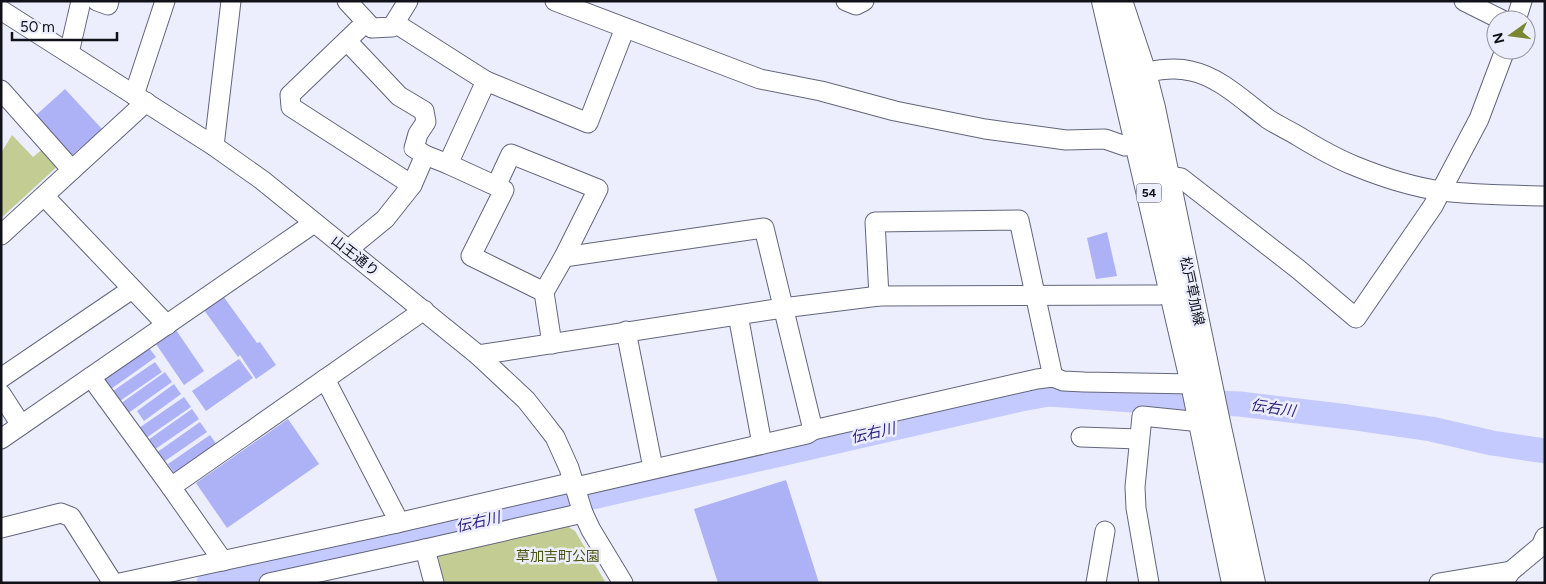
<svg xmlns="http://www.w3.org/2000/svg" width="1546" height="584" viewBox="0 0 1546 584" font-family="Figtree,'Noto Sans JP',sans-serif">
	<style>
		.green { fill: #c3cd93 }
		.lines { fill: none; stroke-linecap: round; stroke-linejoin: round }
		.river { stroke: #c4cafd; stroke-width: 25 }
		.building { fill: #acb2f5 }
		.minor-casing { stroke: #63657c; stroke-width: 21 }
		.major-casing { stroke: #63657c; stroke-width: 26 }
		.minor { stroke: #fff; stroke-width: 19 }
		.major { stroke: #fff; stroke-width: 24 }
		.labels { text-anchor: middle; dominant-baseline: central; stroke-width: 5; stroke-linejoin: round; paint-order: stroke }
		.shield { fill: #eceefe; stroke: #52535e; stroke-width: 1 }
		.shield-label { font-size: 12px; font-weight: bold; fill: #101119 }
		.street-label { font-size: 14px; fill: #101119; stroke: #eceefe }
		.park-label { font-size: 14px; fill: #4c540e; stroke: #eceefe }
		.water-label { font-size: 15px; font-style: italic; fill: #2b1f7d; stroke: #eceefe }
	</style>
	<rect width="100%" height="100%" fill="#eceefe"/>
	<!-- green -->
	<g class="green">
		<path d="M 12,135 L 33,157 L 44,148 L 59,165 L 1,218 L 1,153 Z"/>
		<path d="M 567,526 L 575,531 L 606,583 L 444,583 L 438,556 Z"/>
	</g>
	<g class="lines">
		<!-- river -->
		<path class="river" d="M 209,583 L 566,503 L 1021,399 L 1049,394 L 1132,400 L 1240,404 L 1348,417 L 1431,429 L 1492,443 L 1545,451"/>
	</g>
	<!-- building -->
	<g class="building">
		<path d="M 65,89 L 102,129 L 70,157 L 34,117 Z"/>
		<path d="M 1107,232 L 1117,276 L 1096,279 L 1087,238 Z"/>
		<path d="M 223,296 L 257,343 L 260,342 L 276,365 L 256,379 L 240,355 L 238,357 L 204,310 Z"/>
		<path d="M 176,330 L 204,371 L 184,385 L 156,344 Z"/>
		<path d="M 149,348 L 156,357 L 111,389 L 104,379 Z"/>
		<path d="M 239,359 L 253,378 L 206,411 L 192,391 Z"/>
		<path d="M 155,362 L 162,372 L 117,403 L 110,393 Z"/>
		<path d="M 165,372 L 172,382 L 127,414 L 120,404 Z"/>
		<path d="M 174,384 L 181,394 L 144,421 L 137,411 Z"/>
		<path d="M 184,397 L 191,407 L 146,438 L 139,428 Z"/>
		<path d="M 192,409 L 199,419 L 154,450 L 148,440 Z"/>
		<path d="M 288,419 L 319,464 L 227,528 L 196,483 Z"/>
		<path d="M 200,422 L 207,432 L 162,463 L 156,453 Z"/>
		<path d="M 210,435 L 217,445 L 175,474 L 168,464 Z"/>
		<path d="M 786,480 L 819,583 L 718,583 L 694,509 Z"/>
	</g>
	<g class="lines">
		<!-- minor casing -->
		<g class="minor-casing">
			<g id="minor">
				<path d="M 97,1 L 108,5 L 109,1"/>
				<path d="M 347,1 L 372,28 L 392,27 L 408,1"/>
				<path d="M 555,1 L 760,79 L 821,91 L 895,111 L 985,129 L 1066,140 L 1105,139 L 1125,146 L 1138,143"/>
				<path d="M 846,1 L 856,5 L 864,1"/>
				<path d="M 1464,1 L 1502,20"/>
				<path d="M 1,10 L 214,146 L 262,180 L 478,355 L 526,400 L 541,419 L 555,437 L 569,468 L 583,513 L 591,530 L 623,583"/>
				<path d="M 1516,20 L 1522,1"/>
				<path d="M 366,22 L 290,95 L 291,107 L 412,185"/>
				<path d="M 395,23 L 486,81"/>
				<path d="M 347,41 L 399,96 L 424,111 L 426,122 L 418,134 L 414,148 L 425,155"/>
				<path d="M 69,53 L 81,1"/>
				<path d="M 1131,76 C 1150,71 1172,66 1191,71 C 1220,77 1245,102 1268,119 C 1277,125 1288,130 1298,136 C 1316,147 1335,158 1355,166 C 1382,177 1412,187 1442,191 C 1476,195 1511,195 1545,196"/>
				<path d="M 1,90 L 72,170"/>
				<path d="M 134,95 L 165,1"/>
				<path d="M 214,146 L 231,1"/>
				<path d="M 448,164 L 496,186"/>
				<path d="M 1168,176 L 1181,178 L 1298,269 L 1356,318 L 1433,206 L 1479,119 L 1505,50"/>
				<path d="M 44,196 L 167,325"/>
				<path d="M 1,235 L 146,102"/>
				<path d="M 349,251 L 357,242 L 385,219 L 412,185 L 425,155 L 448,164 L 486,81 L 588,123 L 625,28"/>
				<path d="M 564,257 L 764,228 L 813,430"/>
				<path d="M 544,292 L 471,256 L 504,190 L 496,186 L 511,154 L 598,189 L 564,257 L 544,292 L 552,344"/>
				<path d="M 879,296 L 875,222 L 1019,220 L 1053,377"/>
				<path d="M 738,315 L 762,444"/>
				<path d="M 626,331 L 653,468"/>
				<path d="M 478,355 L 783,308 L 879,296 L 1145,295 L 1159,295 L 1185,289"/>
				<path d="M 91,377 L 171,487 L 223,561"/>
				<path d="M 1,378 L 132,289"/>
				<path d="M 325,379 L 395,514 L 397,523"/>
				<path d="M 1,394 L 21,425"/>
				<path d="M 1081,437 L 1139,439"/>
				<path d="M 1,439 L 314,223"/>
				<path d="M 171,487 L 424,310"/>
				<path d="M 576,487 L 807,434 L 813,430 L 1037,379 L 1053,377 L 1063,381 L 1084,382 L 1193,384"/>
				<path d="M 1,528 L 61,513 L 71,517 L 113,583"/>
				<path d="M 425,549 L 434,583"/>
				<path d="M 1504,581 L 1511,571 L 1541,546 L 1545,537"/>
				<path d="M 120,583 L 397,523 L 574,482"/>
				<path d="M 269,583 L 425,549 L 583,513"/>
				<path d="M 1096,583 L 1105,531"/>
				<path d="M 1149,583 L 1136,508 L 1135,487 L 1142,416 L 1201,422"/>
				<path d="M 1439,583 L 1511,571"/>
			</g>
		</g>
		<!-- major casing -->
		<g class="major-casing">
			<g id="major">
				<path d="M 1104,1 L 1193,384 L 1234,583"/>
				<path d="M 1120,1 L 1144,73 L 1153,108 L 1218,423 L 1253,583"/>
			</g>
		</g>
		<!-- minor -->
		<use href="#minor" class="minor"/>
		<!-- major -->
		<use href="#major" class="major"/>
	</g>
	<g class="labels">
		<!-- shield labels -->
		<rect class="shield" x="1136.5" y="183.5" width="25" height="19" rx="4"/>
		<g class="shield-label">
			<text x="1149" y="193">54</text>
		</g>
		<!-- street labels -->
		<g class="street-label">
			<text transform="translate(355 256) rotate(38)">山王通り</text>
			<text transform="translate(1192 291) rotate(78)">松戸草加線</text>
		</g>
		<!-- park labels -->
		<g class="park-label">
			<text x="558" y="556">草加吉町公園</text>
		</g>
		<!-- water labels -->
		<g class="water-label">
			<text transform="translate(1273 408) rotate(8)">伝右川</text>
			<text transform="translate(873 433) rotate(-13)">伝右川</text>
			<text transform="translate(478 522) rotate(-13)">伝右川</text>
		</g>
	</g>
	<!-- border -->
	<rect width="1546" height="584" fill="none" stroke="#101119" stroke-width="5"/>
	<!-- north arrow -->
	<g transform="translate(1511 35) rotate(256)"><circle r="24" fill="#eceefe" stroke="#9496a2"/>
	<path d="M0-4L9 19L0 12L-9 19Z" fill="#7b8633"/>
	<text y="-8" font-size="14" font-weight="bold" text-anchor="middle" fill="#101119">N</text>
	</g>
	<!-- scale -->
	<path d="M12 32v8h105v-8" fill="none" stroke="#101119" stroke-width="2.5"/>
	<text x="20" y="32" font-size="15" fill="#101119" stroke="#eceefe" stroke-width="4" paint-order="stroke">50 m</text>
</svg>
